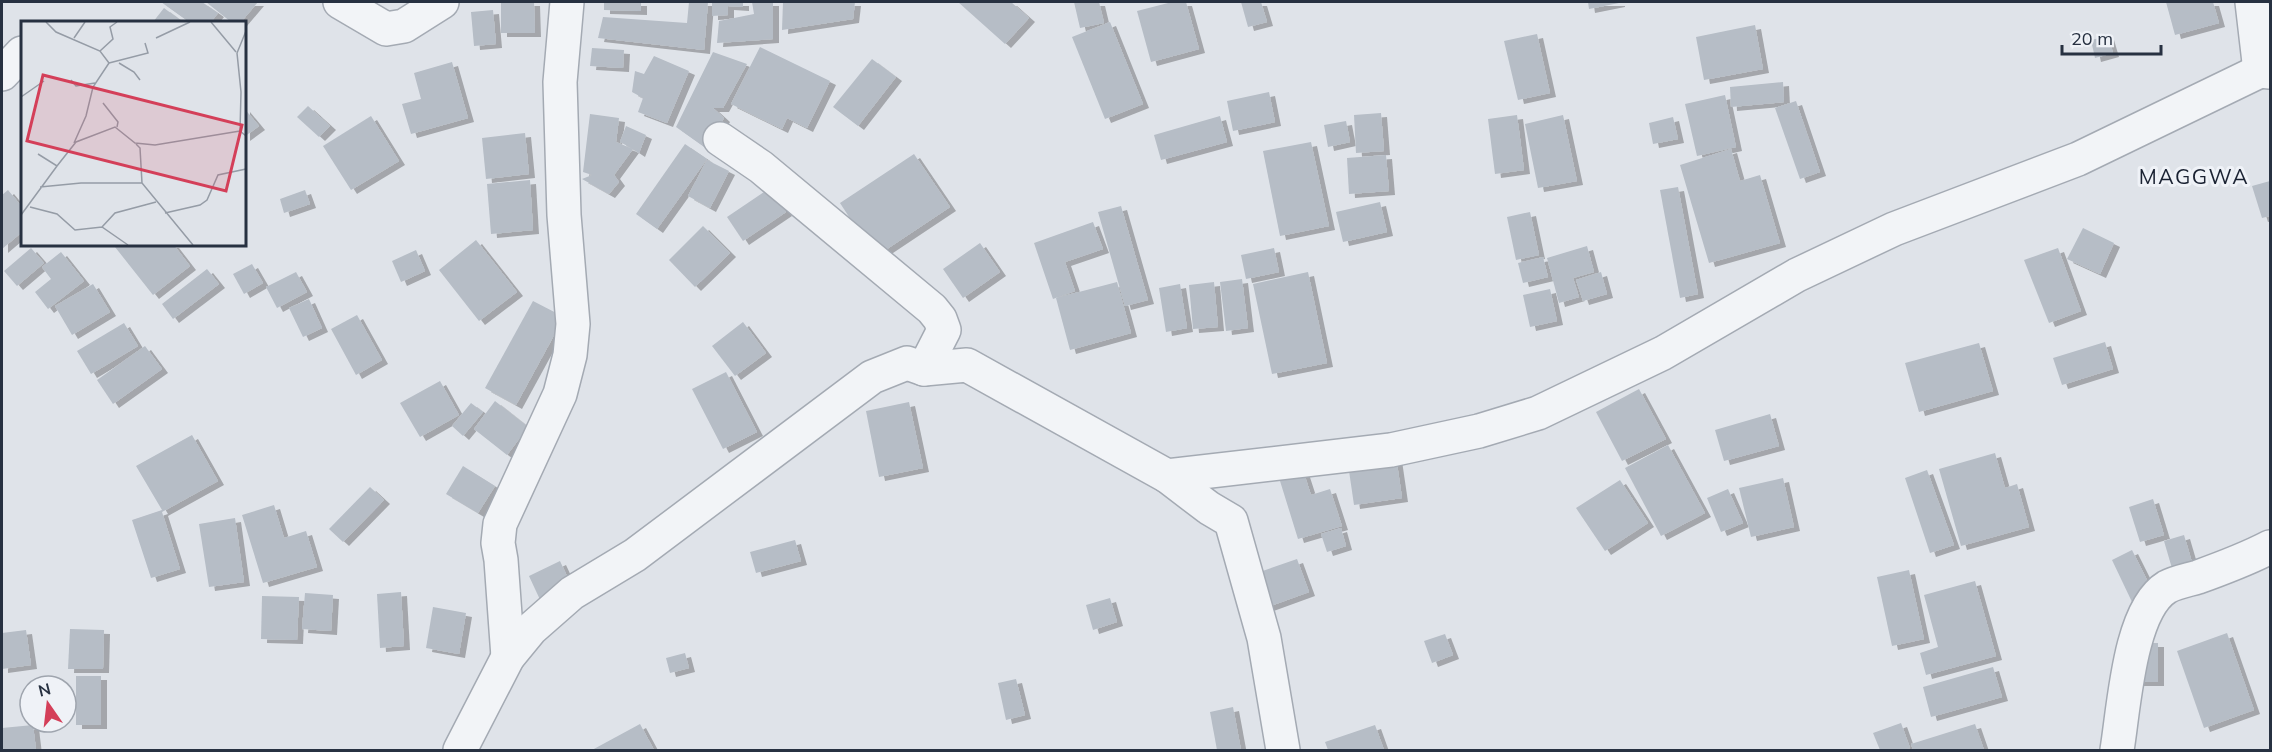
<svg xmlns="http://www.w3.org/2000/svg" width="2272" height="752" viewBox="0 0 2272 752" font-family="Mulish,sans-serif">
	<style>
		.building { fill: #b6bdc6; filter: url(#shadow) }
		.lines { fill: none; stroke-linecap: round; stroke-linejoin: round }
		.street-casing { stroke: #a4aab3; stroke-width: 36 }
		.street { stroke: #f2f4f7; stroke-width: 33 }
		.labels { text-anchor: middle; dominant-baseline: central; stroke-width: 6; stroke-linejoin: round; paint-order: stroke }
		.quarter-label { font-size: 21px; letter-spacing: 1.5px; fill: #1a2232; stroke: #eff2f7 }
		.inset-road { fill: none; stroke: #959ca6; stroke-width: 1.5 }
		.view { fill: #d43f59; fill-opacity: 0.15; stroke: #d43f59; stroke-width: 3 }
		.inset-edge { fill: none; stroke: #273141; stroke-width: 3 }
	</style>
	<defs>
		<filter id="shadow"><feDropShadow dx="6" dy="4" stdDeviation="0" flood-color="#0004"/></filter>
	</defs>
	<rect width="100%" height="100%" fill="#dfe3e9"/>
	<!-- building -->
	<g class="building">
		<path d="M 161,2 L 202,2 L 218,13 L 211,22 L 189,22 Z"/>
		<path d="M 206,2 L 258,2 L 241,22 L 231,22 Z"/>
		<path d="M 501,2 L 534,2 L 535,33 L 501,33 Z"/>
		<path d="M 604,2 L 641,2 L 641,11 L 604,10 Z"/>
		<path d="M 689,2 L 708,2 L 704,50 L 598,38 L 603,17 L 687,23 Z"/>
		<path d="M 712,2 L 743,2 L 743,7 L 728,6 L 728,15 L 712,16 Z"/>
		<path d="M 752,2 L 773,2 L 773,39 L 717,43 L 719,21 L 754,14 Z"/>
		<path d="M 783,2 L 855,2 L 853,19 L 782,30 Z"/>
		<path d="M 958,2 L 1011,2 L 1029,18 L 1005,44 Z"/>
		<path d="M 1074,2 L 1099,2 L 1104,23 L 1080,28 Z"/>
		<path d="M 1172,2 L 1186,2 L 1199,49 L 1151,62 L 1137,11 Z"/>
		<path d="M 1241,2 L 1261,2 L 1267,22 L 1248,27 Z"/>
		<path d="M 1588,2 L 1619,2 L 1619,3 L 1589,9 Z"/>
		<path d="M 2166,2 L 2213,2 L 2219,23 L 2175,35 Z"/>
		<path d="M 164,8 L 183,22 L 153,22 Z"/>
		<path d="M 493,10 L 496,44 L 474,46 L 471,12 Z"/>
		<path d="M 1110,22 L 1143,104 L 1105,119 L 1072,37 Z"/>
		<path d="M 1755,25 L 1763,69 L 1704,80 L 1696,37 Z"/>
		<path d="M 1537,34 L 1550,93 L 1518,100 L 1504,41 Z"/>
		<path d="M 2108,36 L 2113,53 L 2095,58 L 2091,40 Z"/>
		<path d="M 760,47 L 830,81 L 807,128 L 787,118 L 782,129 L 731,104 Z"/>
		<path d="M 592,48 L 624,50 L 623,68 L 590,66 Z"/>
		<path d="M 713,52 L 747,64 L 723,108 L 713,108 L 724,118 L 707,149 L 676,127 Z"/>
		<path d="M 654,56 L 689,71 L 667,123 L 638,112 L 643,98 L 632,92 L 635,71 L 644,74 Z"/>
		<path d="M 872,59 L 896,77 L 858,126 L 833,107 Z"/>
		<path d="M 452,62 L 468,118 L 411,134 L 402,104 L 421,99 L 414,73 Z"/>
		<path d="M 1783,82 L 1784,102 L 1731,107 L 1730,87 Z"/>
		<path d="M 1269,92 L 1275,122 L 1233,131 L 1227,101 Z"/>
		<path d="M 1725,95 L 1736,147 L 1697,156 L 1685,104 Z"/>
		<path d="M 1796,101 L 1820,172 L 1800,179 L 1775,108 Z"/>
		<path d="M 308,106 L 330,126 L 319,137 L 297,117 Z"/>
		<path d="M 244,108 L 259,126 L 244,137 Z"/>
		<path d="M 1381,113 L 1384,151 L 1356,153 L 1354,115 Z"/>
		<path d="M 590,114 L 619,118 L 616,142 L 633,149 L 620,142 L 626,126 L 646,135 L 639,153 L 633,149 L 614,175 L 619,182 L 609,194 L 582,179 L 592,175 L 583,172 Z"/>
		<path d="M 1517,115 L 1524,170 L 1495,174 L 1488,119 Z"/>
		<path d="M 1563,115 L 1577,181 L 1538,188 L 1525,124 Z"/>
		<path d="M 371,116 L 399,161 L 351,190 L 323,146 Z"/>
		<path d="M 1220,116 L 1227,142 L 1161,160 L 1154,135 Z"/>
		<path d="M 1673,117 L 1678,139 L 1653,144 L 1649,123 Z"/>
		<path d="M 1346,121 L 1350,142 L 1328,147 L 1324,125 Z"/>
		<path d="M 525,133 L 529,174 L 486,179 L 482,138 Z"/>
		<path d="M 1311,142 L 1329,226 L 1280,236 L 1263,151 Z"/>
		<path d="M 685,144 L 707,159 L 657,229 L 636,214 Z"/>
		<path d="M 1731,149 L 1740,181 L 1760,175 L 1780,243 L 1709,263 L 1680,165 Z"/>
		<path d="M 914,154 L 950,207 L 875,257 L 840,203 Z"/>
		<path d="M 1386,155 L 1389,191 L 1349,194 L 1347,158 Z"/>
		<path d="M 707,160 L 729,171 L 710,208 L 688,196 Z"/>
		<path d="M 530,180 L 533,230 L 491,234 L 487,184 Z"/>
		<path d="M 2270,181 L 2270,216 L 2262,218 L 2252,186 Z"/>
		<path d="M 1678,187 L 1698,294 L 1680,298 L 1660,190 Z"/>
		<path d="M 770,188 L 786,212 L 743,241 L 727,217 Z"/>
		<path d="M 8,190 L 22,207 L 22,232 L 2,249 L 2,195 Z"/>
		<path d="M 305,190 L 310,204 L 284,213 L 280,199 Z"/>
		<path d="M 1380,202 L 1387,232 L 1343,242 L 1336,212 Z"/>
		<path d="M 1121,206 L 1148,300 L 1125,306 L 1098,212 Z"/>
		<path d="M 1530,212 L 1539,255 L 1516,260 L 1507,217 Z"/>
		<path d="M 1093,222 L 1103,249 L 1065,262 L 1075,291 L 1053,299 L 1034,243 Z"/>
		<path d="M 703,226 L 730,253 L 695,287 L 669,260 Z"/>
		<path d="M 2083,228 L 2114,243 L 2100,274 L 2067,259 Z"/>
		<path d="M 476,240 L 517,292 L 479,321 L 439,270 Z"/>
		<path d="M 980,243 L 1000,272 L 963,298 L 943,269 Z"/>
		<path d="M 119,244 L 173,244 L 190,266 L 153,295 L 115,247 Z"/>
		<path d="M 1587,246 L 1594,272 L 1573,278 L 1579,297 L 1559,303 L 1547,258 Z"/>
		<path d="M 31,248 L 44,263 L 17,286 L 4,271 Z"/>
		<path d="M 1274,248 L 1279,272 L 1246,279 L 1241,255 Z"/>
		<path d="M 2058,248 L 2081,311 L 2049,323 L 2024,260 Z"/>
		<path d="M 416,250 L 425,271 L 401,282 L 392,261 Z"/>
		<path d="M 61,252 L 84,281 L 48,309 L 35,292 L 51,279 L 42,267 Z"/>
		<path d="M 1543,257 L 1548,277 L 1523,283 L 1518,263 Z"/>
		<path d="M 252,264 L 263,283 L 244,294 L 233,274 Z"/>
		<path d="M 207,269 L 219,284 L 173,319 L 162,304 Z"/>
		<path d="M 296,272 L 307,292 L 277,308 L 266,287 Z"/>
		<path d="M 1308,272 L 1327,363 L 1272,374 L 1253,284 Z"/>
		<path d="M 1601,272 L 1607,294 L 1583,301 L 1576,280 Z"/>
		<path d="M 1242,279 L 1248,328 L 1226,331 L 1220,282 Z"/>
		<path d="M 1117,282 L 1131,333 L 1070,350 L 1056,298 Z"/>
		<path d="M 1214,282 L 1218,327 L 1193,329 L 1189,285 Z"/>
		<path d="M 93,284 L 110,312 L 72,335 L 55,306 Z"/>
		<path d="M 1180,284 L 1187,328 L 1166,332 L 1159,288 Z"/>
		<path d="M 1550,289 L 1557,321 L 1530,327 L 1523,295 Z"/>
		<path d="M 309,299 L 322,328 L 303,337 L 289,308 Z"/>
		<path d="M 533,301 L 564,317 L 516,405 L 485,388 Z"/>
		<path d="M 357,315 L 382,360 L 356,375 L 331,329 Z"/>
		<path d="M 743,322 L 766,353 L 735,376 L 712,346 Z"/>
		<path d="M 124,323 L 138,346 L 91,374 L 77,351 Z"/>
		<path d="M 2105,342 L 2113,369 L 2062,385 L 2053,358 Z"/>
		<path d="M 1979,343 L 1993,391 L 1919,412 L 1905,363 Z"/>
		<path d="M 145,346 L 162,369 L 113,404 L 97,380 Z"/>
		<path d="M 726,372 L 757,432 L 723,449 L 692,389 Z"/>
		<path d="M 440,381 L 459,415 L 420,437 L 400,403 Z"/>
		<path d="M 1639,389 L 1666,439 L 1622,461 L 1596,412 Z"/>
		<path d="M 495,401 L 528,427 L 507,455 L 474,429 Z"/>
		<path d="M 909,402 L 923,468 L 879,477 L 866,411 Z"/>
		<path d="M 471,403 L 483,412 L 463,436 L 452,426 Z"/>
		<path d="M 1770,414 L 1779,446 L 1724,461 L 1715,430 Z"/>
		<path d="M 192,435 L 218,481 L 162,512 L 180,569 L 151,578 L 132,520 L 162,510 L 136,466 Z"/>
		<path d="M 1668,445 L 1705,513 L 1661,536 L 1625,468 Z"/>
		<path d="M 1995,453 L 2005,488 L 2017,484 L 2029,527 L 1961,546 L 1939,469 Z"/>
		<path d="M 1396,457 L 1402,498 L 1354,505 L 1348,464 Z"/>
		<path d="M 1300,461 L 1311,495 L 1330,489 L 1342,526 L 1298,539 L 1276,468 Z"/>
		<path d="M 463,466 L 495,486 L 478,513 L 446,494 Z"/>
		<path d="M 1927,470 L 1954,545 L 1930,553 L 1905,478 Z"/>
		<path d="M 1783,478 L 1794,527 L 1751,537 L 1739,488 Z"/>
		<path d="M 1620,480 L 1648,523 L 1605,551 L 1576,508 Z"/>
		<path d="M 370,487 L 384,500 L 343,542 L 329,529 Z"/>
		<path d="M 1728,489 L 1743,523 L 1721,532 L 1707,498 Z"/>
		<path d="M 2153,499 L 2164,535 L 2140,542 L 2129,507 Z"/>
		<path d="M 274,505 L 284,538 L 306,531 L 317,567 L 263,583 L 242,515 Z"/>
		<path d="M 235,518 L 244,582 L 209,587 L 199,524 Z"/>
		<path d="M 1341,528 L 1346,546 L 1327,552 L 1321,534 Z"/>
		<path d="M 2184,535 L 2196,576 L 2176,582 L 2164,541 Z"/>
		<path d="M 795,540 L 801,561 L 756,573 L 750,552 Z"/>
		<path d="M 2132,550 L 2153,592 L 2132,602 L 2112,560 Z"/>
		<path d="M 1297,559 L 1309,592 L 1265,608 L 1254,574 Z"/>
		<path d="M 560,561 L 573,589 L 542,604 L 529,576 Z"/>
		<path d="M 1909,570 L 1924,639 L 1892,646 L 1877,577 Z"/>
		<path d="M 1975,581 L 1996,656 L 1926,675 L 1920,653 L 1938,647 L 1924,595 Z"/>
		<path d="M 401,592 L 404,646 L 380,648 L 377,594 Z"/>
		<path d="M 305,593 L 333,595 L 331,631 L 302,629 Z"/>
		<path d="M 262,596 L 299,597 L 297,640 L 261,639 Z"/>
		<path d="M 1110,598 L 1117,622 L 1093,630 L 1086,605 Z"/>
		<path d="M 433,607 L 466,613 L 459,654 L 426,648 Z"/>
		<path d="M 70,629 L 104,630 L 103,669 L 68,669 Z"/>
		<path d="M 26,630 L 31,665 L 2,669 L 2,633 Z"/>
		<path d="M 2227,633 L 2254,710 L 2204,728 L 2177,651 Z"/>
		<path d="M 1445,634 L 1453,655 L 1432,663 L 1424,641 Z"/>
		<rect x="2136" y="643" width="22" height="39"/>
		<path d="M 685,653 L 689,668 L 670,673 L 666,658 Z"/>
		<path d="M 1993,667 L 2002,697 L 1931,717 L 1923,687 Z"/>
		<rect x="76" y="676" width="25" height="49"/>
		<path d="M 1016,679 L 1025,715 L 1006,720 L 998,683 Z"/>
		<path d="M 1233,707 L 1241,750 L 1217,750 L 1210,712 Z"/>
		<path d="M 1901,723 L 1910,748 L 1904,750 L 1880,750 L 1873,733 Z"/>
		<path d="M 640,724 L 654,750 L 592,750 Z"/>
		<path d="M 1975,724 L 1984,750 L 1913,750 L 1911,744 Z"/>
		<path d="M 33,725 L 36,750 L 2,750 L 2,728 Z"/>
		<path d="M 1375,725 L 1384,750 L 1328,750 L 1325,742 Z"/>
	</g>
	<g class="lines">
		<!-- street casing -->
		<g class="street-casing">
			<g id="street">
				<path d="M 340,2 L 386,29 L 404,26 L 442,2"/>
				<path d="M 2252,2 L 2260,71 L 2270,72"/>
				<path d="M 2,74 L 22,53"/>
				<path d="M 720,139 L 761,167 L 932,309 L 940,319 L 944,330 L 924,369"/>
				<path d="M 1167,476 L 1209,508 L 1231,521 L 1264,638 L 1283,750"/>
				<path d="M 508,657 L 501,560 L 498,543 L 500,524 L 560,394 L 570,355 L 573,324 L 564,215 L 560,82 L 567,2"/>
				<path d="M 460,750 L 508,657 L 531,629 L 572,593 L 635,555 L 872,377 L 907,363 L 924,369 L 967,365 L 1167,476 L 1391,450 L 1479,431 L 1538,413 L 1663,353 L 1797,275 L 1894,229 L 2078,159 L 2260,71"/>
				<path d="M 2117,750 C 2124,708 2129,610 2167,587 C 2176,582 2188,580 2198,577 C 2223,568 2247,559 2270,547"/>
			</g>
		</g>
		<!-- street -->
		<use href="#street" class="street"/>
	</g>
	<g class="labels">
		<!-- quarter labels -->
		<g class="quarter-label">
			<text x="2194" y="176">MAGGWA</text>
		</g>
	</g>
	<!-- overview -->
	<g transform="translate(21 21)">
		<rect width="225" height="225" fill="#dfe3e9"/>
		<path class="inset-road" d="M 25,1 L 35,11 L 79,30 L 88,42M 190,1 L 215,31M 225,10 L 216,32 L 220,71 L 219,110 L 225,115M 53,17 L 64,1M 135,17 L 169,1M 79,30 L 92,18 L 89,6 L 96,1M 88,42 L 127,32 L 124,22M 98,42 L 113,51 L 119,59M 50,59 L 55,65 L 74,62M 0,76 L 23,60M 82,82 L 97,101 L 96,106M 53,122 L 65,95 L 72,66 L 88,42M 115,123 L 119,127 L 121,162 L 172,224M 17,133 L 36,145 L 55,121 L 94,106 L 114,122 L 134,124 L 219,110M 19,166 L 60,162 L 121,162M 9,186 L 36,193 L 54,209 L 81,206 L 107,224M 144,192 L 179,184 L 186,179 L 197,154 L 225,148M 0,194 L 36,145M 81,206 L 94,192 L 135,181"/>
		<path class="view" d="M 22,54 L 221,104 L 205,170 L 6,120 Z"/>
		<rect width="225" height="225" class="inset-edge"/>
	</g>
	<!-- border -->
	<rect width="2272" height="752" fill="none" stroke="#273141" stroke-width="6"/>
	<!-- north arrow -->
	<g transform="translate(48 704) rotate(346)"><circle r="28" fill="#eff2f7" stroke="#9fa5ae" stroke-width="1.5"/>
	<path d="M0-4.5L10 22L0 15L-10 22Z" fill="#d43f59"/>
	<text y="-9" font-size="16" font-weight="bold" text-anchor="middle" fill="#273141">N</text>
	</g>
	<!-- scale -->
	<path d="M2062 45v9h99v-9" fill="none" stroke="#273141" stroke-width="3"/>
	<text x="2071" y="45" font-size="18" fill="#273141" stroke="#eff2f7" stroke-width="4.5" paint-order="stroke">20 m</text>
</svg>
